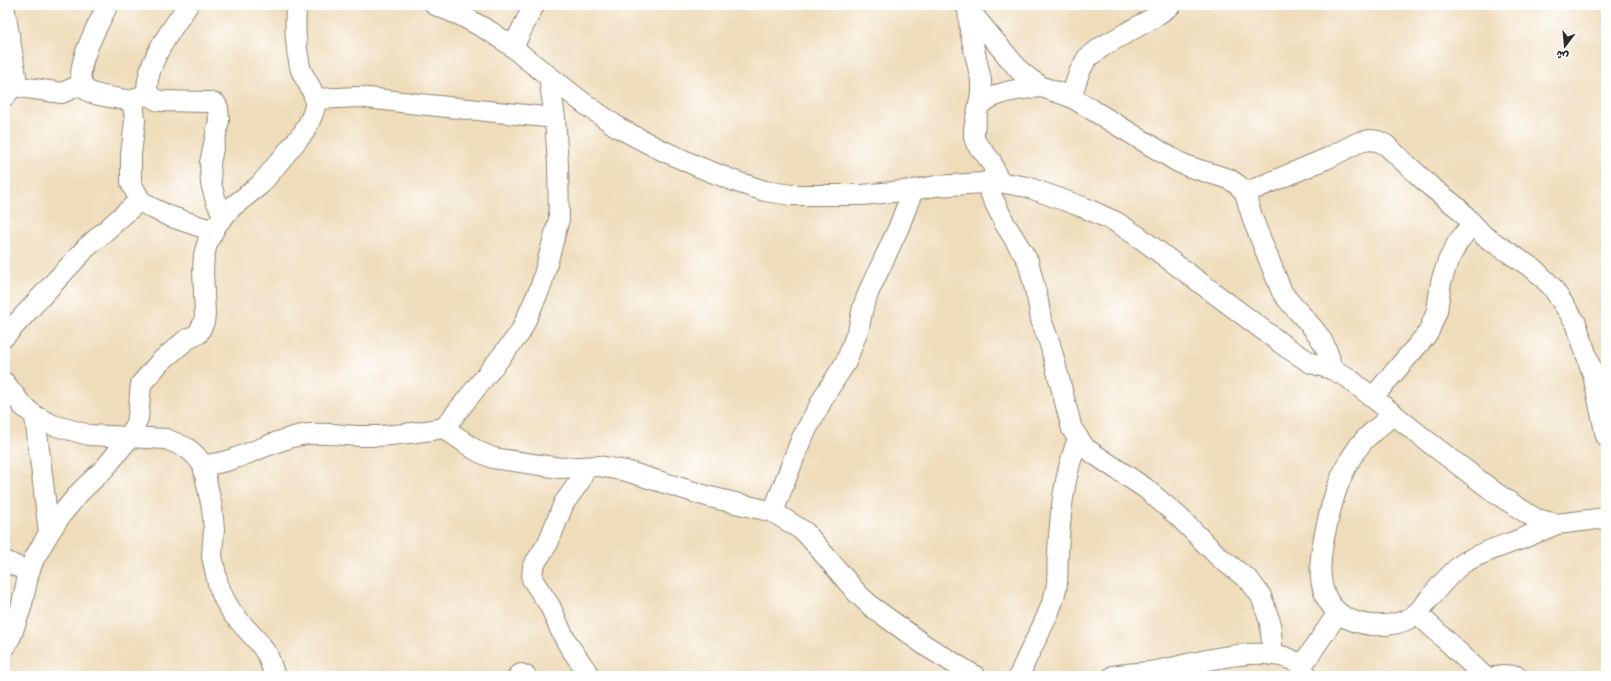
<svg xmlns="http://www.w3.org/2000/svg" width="1611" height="681" viewBox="0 0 1611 681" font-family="Mali,'Playpen Sans Arabic',sans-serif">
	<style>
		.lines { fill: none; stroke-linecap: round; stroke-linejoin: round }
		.minor-casing { stroke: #8d8472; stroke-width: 22 }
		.minor { stroke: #fff; stroke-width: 20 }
	</style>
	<rect width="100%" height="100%" fill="#fff"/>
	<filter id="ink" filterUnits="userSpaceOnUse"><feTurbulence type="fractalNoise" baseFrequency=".025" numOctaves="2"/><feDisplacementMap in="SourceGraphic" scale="8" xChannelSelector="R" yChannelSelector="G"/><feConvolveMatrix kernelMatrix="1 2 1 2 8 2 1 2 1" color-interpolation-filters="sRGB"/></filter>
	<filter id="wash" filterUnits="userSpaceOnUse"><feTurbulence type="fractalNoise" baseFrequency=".012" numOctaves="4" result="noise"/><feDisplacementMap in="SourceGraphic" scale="16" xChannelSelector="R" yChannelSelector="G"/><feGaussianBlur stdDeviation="0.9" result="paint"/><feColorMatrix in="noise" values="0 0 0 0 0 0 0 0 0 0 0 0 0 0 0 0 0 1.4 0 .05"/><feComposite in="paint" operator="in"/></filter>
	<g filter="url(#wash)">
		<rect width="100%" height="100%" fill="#efdcba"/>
	</g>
	<g filter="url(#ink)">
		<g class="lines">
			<!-- minor casing -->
			<g class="minor-casing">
				<g id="minor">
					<path d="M 108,5 C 100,21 67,77 88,91 C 95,96 123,99 133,101 L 145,94"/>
					<path d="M 188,5 C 171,31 146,61 147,93 L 153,98 L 159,101 L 209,102 L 216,104 L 218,108 L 219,120 L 210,163 L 211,184 L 216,201 L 224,216"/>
					<path d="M 435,5 L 462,16 L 491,32 L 513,47 L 524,57 L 585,104 L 619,128 L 657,148 L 699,167 L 737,182 L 765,191 L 791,195 L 862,195 L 913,190 L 936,186 L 999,182 L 1027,187 L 1083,207 L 1116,222 L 1139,237 L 1286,347 L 1311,363 L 1331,369 L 1347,377 L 1427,441 L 1497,494 L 1536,519 L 1557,524 L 1606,518"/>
					<path d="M 965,5 L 1003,51 L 1020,71 L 1030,79 L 1042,87 L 1071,97 L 1178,162 L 1190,167 L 1229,179 L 1238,185 L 1245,193 L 1253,220 L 1282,292 C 1296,313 1320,329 1328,354 C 1330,358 1330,364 1331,369"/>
					<path d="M 968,9 L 970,31 L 981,80 L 981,94 L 974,129 L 974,138 L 976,143 L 991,161 L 999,182"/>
					<path d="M 5,11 L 16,76 L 14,86 L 5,96"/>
					<path d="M 513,47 L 534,5"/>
					<path d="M 14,86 L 62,93 L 82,84"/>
					<path d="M 1071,97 L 1079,73 L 1087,58 L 1103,46 L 1153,18 L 1171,5"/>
					<path d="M 315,99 L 359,97 L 419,104 L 555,118"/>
					<path d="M 133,101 L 135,121 L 131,154 L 131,183 L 140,200 L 150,207 L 169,216 L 213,231"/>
					<path d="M 979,105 C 997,91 1020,89 1042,87"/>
					<path d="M 985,182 L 1005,224 L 1028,261 L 1038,301 L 1041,320 L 1050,344 L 1072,429 L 1085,448 L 1145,488 L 1179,517 L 1219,557 L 1250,581 L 1261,596 L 1270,622 L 1273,655"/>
					<path d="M 913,190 L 898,229 L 869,291 L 863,307 L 859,327 L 846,362 L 826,393 L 801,440 L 773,512 L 805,532 L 857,593 L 872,607 L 926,646 L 975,676"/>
					<path d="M 1245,193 L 1328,158 L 1359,142 L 1370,140 L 1378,141 L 1386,145 L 1430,186 L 1458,208 L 1484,236 L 1535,270 L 1552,287 L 1576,323 L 1593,375 L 1606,436"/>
					<path d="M 5,336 L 86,248 L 140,200"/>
					<path d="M 5,383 L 22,405 L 35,416 L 53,425 L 89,435 L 166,439 L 187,448 L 196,456 L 203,465 L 212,508 L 214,529 L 212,556 L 218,584 L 224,599 L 233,614 L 260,644 L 268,656 L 275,676"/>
					<path d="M 1373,397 L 1428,333 L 1437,311 L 1441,282 L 1448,261 L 1458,242 L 1472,224"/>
					<path d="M 1394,414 C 1383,424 1369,433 1360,445 C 1338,473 1330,508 1323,543 C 1315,585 1324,620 1372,625 C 1386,626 1398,625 1410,618 C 1418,614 1423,606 1429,599 C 1438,588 1455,567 1467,561 C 1484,551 1503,546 1521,539 C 1533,534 1545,529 1557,524"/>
					<path d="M 35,416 L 49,533"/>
					<path d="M 444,428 L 477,451 L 493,458 L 560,468 L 599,466 L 626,471 L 710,497 L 773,512"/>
					<path d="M 203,465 C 238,463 268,441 302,435 C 324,431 349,437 372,436 C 396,436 420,432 444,428 L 520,333 L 541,286 L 559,219 L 558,165 L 555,118 L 549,77"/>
					<path d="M 583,468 L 582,476 L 580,481 L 564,503 L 548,543 L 533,566 L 532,579 L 550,606 L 561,631 L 569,646 L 590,676"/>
					<path d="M 5,561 L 29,572"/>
					<path d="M 1417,613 L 1484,676"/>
					<path d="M 5,647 L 11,636 L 21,608 L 29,572 L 34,559 L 49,533 L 61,515 L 80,492 L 105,468 L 130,437 L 138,418 L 141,384 L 160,362 L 186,340 L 198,334 L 204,322 L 205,314 L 203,271 L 204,255 L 208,241 L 217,224 L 232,207 L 260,185 L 304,132 C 315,112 320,103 308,83 C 305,78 301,72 300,67 C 295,44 295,28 296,5"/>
					<path d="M 1301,667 L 1338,613"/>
					<path d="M 518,676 L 521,674 L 526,676"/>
					<path d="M 1019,676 C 1029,649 1054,611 1057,583 C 1058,573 1057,563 1058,553 C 1060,515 1064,474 1078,439"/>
					<path d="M 1113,676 C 1129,673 1145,673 1161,670 C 1196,663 1257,645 1290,659 C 1298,662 1303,669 1307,676"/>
					<path d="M 1497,676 L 1502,675 L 1517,676"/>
				</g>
			</g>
			<!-- minor -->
			<use href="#minor" class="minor"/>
		</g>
	</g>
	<!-- margin -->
	<rect width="1611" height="681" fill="none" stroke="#fff" stroke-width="20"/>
	<!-- north arrow -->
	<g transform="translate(1565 46) rotate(196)" stroke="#ffffff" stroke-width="3" paint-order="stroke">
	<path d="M0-3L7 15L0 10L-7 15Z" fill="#2b2b2b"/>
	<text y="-6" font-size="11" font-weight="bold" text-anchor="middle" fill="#2b2b2b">ش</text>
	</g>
</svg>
